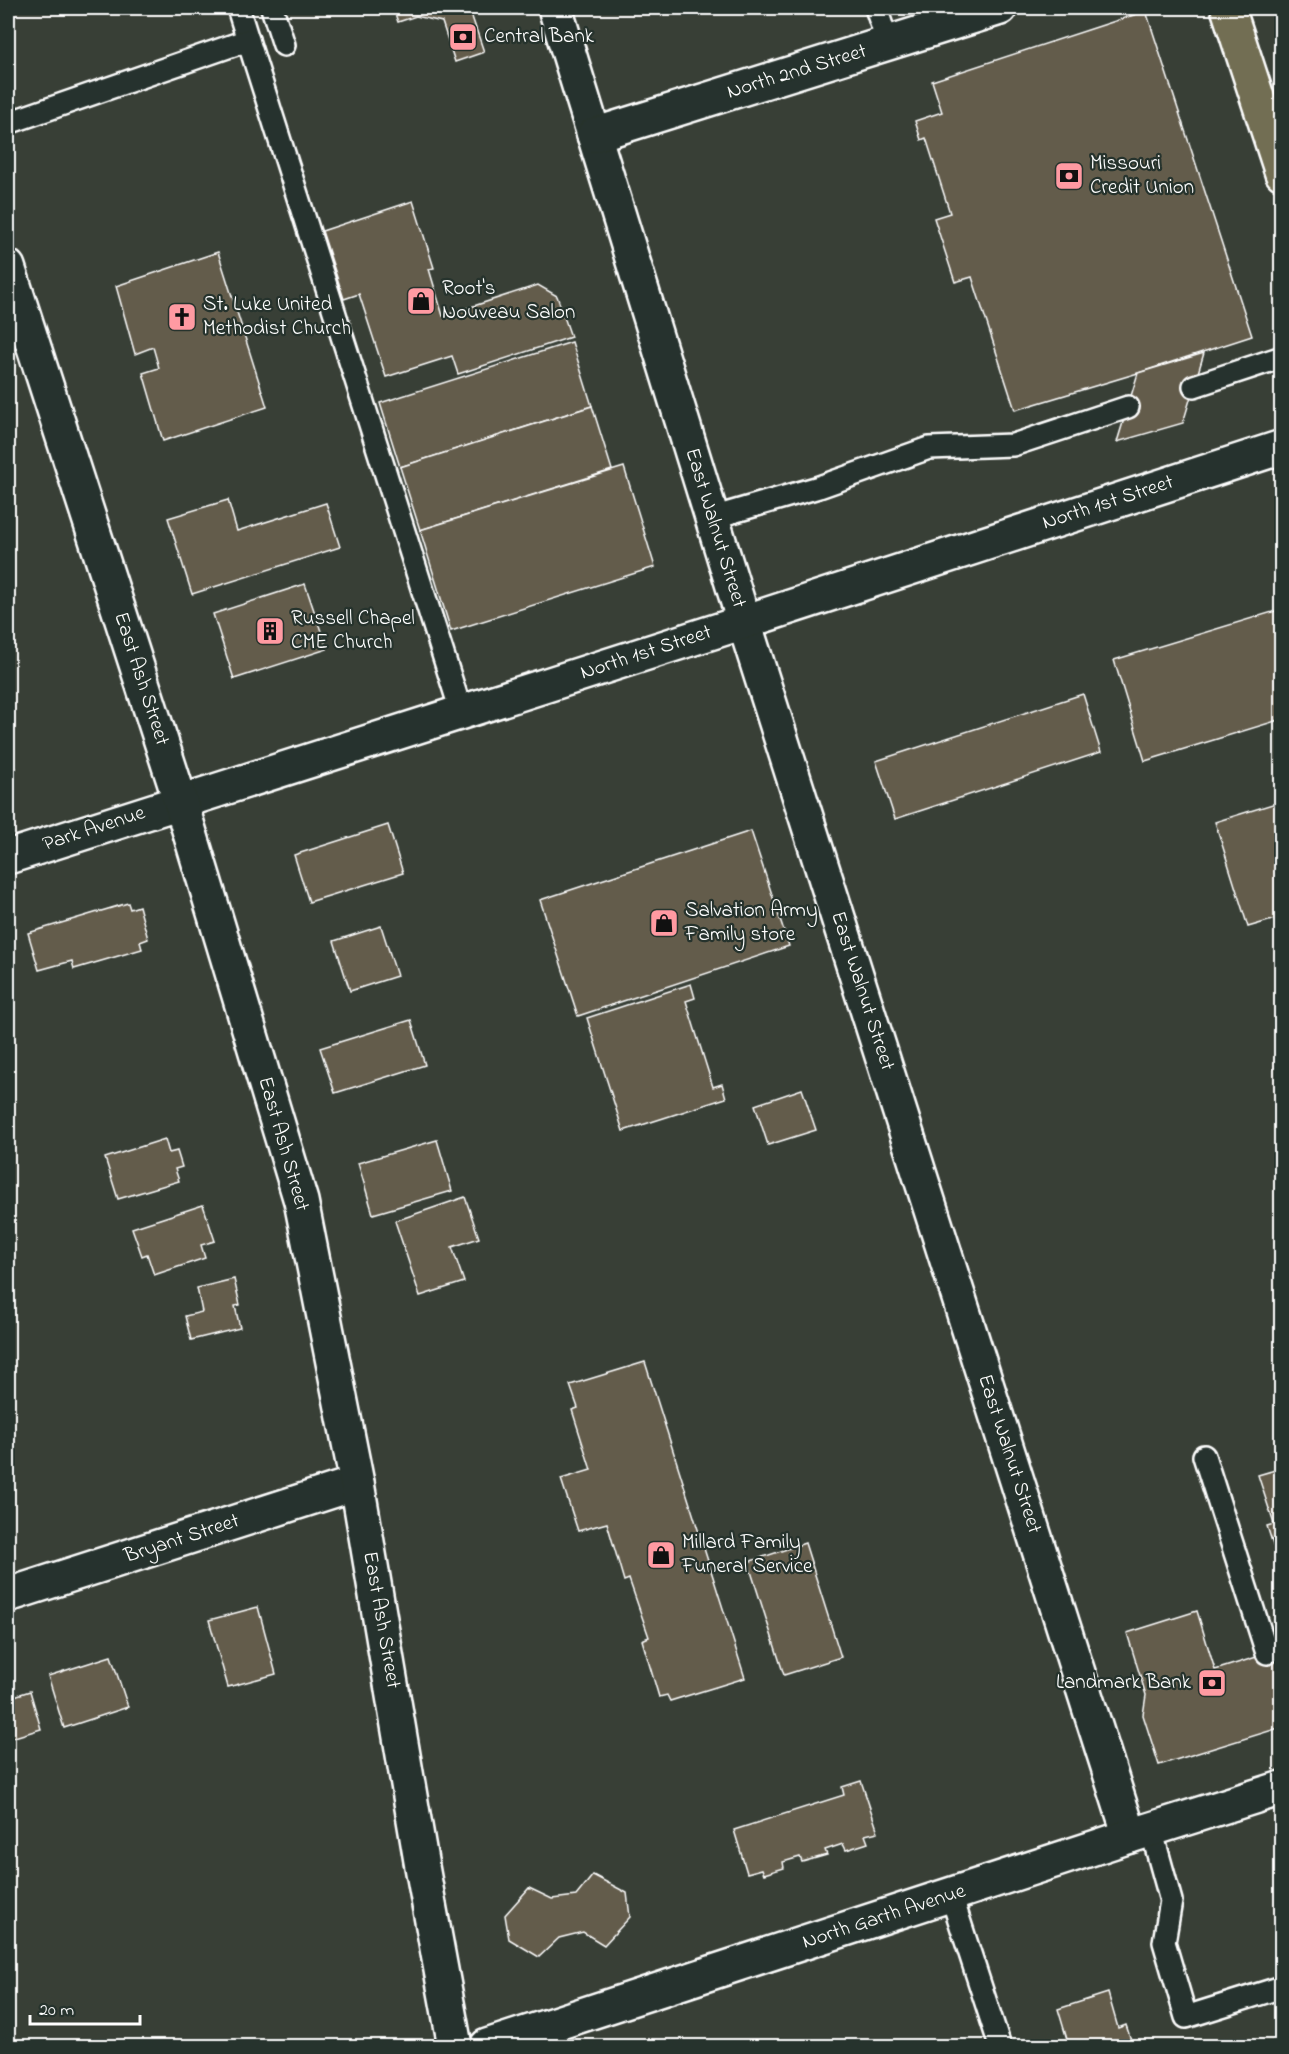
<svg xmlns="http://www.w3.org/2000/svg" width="1289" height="2054" viewBox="0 0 1289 2054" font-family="'Indie Flower',sans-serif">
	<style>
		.building { fill: #635c4c; stroke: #fff; stroke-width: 1.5 }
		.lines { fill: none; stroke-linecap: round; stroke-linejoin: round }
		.service-casing { stroke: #fff; stroke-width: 26 }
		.minor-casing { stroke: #fff; stroke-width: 38 }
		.tertiary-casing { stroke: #fff; stroke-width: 38 }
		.primary-casing { stroke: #fff; stroke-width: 38 }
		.service { stroke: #26332d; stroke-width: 21 }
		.minor { stroke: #26332d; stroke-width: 33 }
		.tertiary { stroke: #26332d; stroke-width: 33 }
		.primary { stroke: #726e52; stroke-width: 33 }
		.labels { text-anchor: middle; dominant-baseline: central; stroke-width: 4.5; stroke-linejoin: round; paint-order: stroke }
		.poi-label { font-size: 21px; fill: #fff; stroke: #26332d; text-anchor: start }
		.street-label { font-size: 21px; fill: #fff; stroke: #26332d }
	</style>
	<rect width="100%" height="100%" fill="#383f36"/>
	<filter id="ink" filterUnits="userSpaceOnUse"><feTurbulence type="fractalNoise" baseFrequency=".0167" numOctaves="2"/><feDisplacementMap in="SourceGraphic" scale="12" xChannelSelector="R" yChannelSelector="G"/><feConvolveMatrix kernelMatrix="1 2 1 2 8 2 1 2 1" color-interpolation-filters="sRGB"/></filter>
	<g filter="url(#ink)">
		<!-- building -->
		<g class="building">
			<path d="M 393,8 L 469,8 L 484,52 L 455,62 L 442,22 L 416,16 L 398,22 Z"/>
			<path d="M 1146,11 L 1252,336 L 1138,373 L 1015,410 L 972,277 L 955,282 L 934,218 L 950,213 L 926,138 L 921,140 L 915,121 L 942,112 L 932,81 Z"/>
			<path d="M 413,201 L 434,268 L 429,269 L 443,316 L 538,285 L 557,296 L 571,337 L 458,374 L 452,356 L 386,377 L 359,294 L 344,299 L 322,231 Z"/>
			<path d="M 218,252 L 267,407 L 163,441 L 143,373 L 159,368 L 153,347 L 135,354 L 116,286 Z"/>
			<path d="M 572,342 L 592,406 L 400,467 L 380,403 Z"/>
			<path d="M 1204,353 L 1183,423 L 1117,442 L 1138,373 Z"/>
			<path d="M 592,406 L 612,470 L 420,530 L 400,467 Z"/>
			<path d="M 624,467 L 655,567 L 451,631 L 420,530 Z"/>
			<path d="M 228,500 L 237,531 L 326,503 L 340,547 L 192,594 L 168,518 Z"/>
			<path d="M 305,584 L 327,649 L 234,679 L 213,614 Z"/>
			<path d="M 1282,609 L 1282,719 L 1145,761 L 1114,660 Z"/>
			<path d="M 1083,694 L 1101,752 L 895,819 L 876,761 Z"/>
			<path d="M 8,745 L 15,769 L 8,771 Z"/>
			<path d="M 1282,801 L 1282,917 L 1248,927 L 1215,822 Z"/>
			<path d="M 388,825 L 403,873 L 309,902 L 294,855 Z"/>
			<path d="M 751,831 L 789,946 L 578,1016 L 540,900 Z"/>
			<path d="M 128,903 L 130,909 L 139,906 L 148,939 L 140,942 L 142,949 L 74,969 L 72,961 L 39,970 L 28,933 Z"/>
			<path d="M 381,926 L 397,976 L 350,991 L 334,941 Z"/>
			<path d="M 691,984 L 695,998 L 686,1001 L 713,1087 L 722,1084 L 726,1098 L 623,1131 L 587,1018 Z"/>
			<path d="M 411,1020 L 425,1065 L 335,1093 L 320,1048 Z"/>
			<path d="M 802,1089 L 816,1130 L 768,1145 L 755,1105 Z"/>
			<path d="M 165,1139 L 169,1153 L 177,1151 L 182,1167 L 175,1169 L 179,1181 L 118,1199 L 105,1158 Z"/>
			<path d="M 437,1140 L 452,1191 L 373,1214 L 358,1163 Z"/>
			<path d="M 465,1197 L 479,1238 L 452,1247 L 464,1282 L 420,1296 L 395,1221 Z"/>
			<path d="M 203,1205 L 215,1241 L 201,1245 L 205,1258 L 154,1275 L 147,1254 L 142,1256 L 132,1228 Z"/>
			<path d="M 234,1279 L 240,1305 L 235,1306 L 240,1328 L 191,1340 L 185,1316 L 202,1312 L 197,1288 Z"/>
			<path d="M 645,1362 L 745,1678 L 670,1701 L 667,1695 L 659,1697 L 642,1640 L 649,1637 L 629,1579 L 624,1581 L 607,1523 L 578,1531 L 561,1479 L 591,1470 L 572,1410 L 578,1408 L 570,1385 Z"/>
			<path d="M 1282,1468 L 1282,1567 L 1280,1567 L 1267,1526 L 1274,1524 L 1258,1475 Z"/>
			<path d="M 805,1543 L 841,1657 L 784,1675 L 748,1562 Z"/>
			<path d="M 258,1607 L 276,1674 L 228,1687 L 209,1620 Z"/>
			<path d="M 1197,1611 L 1215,1670 L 1282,1649 L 1282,1727 L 1159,1765 L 1143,1715 L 1146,1695 L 1127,1633 Z"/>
			<path d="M 111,1656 L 128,1707 L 64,1728 L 48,1676 Z"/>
			<path d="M 30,1691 L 41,1729 L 8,1739 L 8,1698 Z"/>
			<path d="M 861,1781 L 878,1832 L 865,1835 L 868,1843 L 846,1850 L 843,1844 L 825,1850 L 827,1855 L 802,1862 L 800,1857 L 783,1862 L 784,1868 L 764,1874 L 762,1869 L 747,1873 L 734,1830 L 844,1795 L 842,1787 Z"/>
			<path d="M 593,1875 L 627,1893 L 630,1917 L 604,1945 L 583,1932 L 559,1938 L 539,1957 L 509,1939 L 505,1915 L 529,1888 L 552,1899 L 576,1896 Z"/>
			<path d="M 1108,1993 L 1118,2028 L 1126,2025 L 1133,2046 L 1069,2046 L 1058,2009 Z"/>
		</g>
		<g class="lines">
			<!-- service casing -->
			<g class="service-casing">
				<g id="service">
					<path d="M 238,8 L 248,40"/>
					<path d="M 272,8 L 284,45"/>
					<path d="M 876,8 L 888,44"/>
					<path d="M 8,123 L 248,40 L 461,711"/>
					<path d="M 1194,386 L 1282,357"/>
					<path d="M 712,518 L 819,487 L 929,448 L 1013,445 L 1128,407"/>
					<path d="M 1204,1456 L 1267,1653"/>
					<path d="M 1151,1829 L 1171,1901 L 1164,1942 L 1186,2017 L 1282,1987"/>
					<path d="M 951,1895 L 1000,2046"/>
				</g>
			</g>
			<!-- minor casing -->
			<g class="minor-casing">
				<g id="minor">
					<path d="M 555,8 L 744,622 L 1130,1836"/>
					<path d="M 594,135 L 1000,8"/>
					<path d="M 8,857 L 744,622 L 1282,447"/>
					<path d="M 8,1595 L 357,1483"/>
				</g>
			</g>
			<!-- tertiary casing -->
			<g class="tertiary-casing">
				<g id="tertiary">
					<path d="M 8,267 L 180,800 L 301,1201 L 357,1483 L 421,1861 L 455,2046"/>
					<path d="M 487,2046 L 1130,1836 L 1282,1788"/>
				</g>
			</g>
			<!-- primary casing -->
			<g class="primary-casing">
				<path id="primary" d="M 1228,8 L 1282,173"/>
			</g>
			<!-- service -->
			<use href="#service" class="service"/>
			<!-- minor -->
			<use href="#minor" class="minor"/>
			<!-- tertiary -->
			<use href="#tertiary" class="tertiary"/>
			<!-- primary -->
			<use href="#primary" class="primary"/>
		</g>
	</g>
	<!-- icons -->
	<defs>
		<g id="bank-square" transform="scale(1.5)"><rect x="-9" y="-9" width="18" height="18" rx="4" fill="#ff9aa2" stroke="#26332d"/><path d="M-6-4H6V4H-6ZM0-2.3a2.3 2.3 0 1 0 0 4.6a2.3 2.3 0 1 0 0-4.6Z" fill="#111"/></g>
		<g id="shop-square" transform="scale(1.5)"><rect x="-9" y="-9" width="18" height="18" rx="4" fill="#ff9aa2" stroke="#26332d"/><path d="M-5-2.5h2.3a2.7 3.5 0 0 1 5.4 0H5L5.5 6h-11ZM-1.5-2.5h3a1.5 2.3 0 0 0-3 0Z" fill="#111"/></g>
		<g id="church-square" transform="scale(1.5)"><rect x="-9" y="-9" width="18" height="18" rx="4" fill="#ff9aa2" stroke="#26332d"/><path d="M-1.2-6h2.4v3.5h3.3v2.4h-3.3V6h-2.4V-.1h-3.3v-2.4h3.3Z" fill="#111"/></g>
		<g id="building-square" transform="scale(1.5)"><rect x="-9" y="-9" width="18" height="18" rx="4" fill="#ff9aa2" stroke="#26332d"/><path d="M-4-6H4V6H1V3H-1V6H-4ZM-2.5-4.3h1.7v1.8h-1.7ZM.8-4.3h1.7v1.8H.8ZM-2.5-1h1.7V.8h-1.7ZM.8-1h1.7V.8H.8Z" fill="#111"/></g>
	</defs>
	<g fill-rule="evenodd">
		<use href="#bank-square" x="463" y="37"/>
		<use href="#bank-square" x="1069" y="176"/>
		<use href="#shop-square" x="421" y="301"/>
		<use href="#church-square" x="182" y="317"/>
		<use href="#building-square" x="270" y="631"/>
		<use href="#shop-square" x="664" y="923"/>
		<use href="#shop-square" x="661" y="1555"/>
		<use href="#bank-square" x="1212" y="1683"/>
	</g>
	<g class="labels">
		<!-- poi labels -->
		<g class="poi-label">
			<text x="484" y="37">Central Bank</text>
			<text x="1090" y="164">Missouri<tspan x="1090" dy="24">Credit Union</tspan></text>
			<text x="442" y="289">Root's<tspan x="442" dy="24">Nouveau Salon</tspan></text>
			<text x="203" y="305">St. Luke United<tspan x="203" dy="24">Methodist Church</tspan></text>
			<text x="291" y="619">Russell Chapel<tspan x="291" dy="24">CME Church</tspan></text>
			<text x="685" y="911">Salvation Army<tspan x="685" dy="24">Family store</tspan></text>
			<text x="682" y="1543">Millard Family<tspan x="682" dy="24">Funeral Service</tspan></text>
			<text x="1191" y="1683" text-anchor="end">Landmark Bank</text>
		</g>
		<!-- street labels -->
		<g class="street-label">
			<text transform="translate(797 72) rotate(-17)">North 2nd Street</text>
			<text transform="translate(1108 503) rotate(-18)">North 1st Street</text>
			<text transform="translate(715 528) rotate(73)">East Walnut Street</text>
			<text transform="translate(646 653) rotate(-18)">North 1st Street</text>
			<text transform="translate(141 679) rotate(72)">East Ash Street</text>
			<text transform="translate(94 829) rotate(-18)">Park Avenue</text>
			<text transform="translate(862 991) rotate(72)">East Walnut Street</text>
			<text transform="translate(283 1144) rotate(74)">East Ash Street</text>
			<text transform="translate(1009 1454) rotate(72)">East Walnut Street</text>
			<text transform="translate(182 1539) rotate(-18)">Bryant Street</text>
			<text transform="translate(381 1620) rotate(80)">East Ash Street</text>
			<text transform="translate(884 1917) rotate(-18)">North Garth Avenue</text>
		</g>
	</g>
	<!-- margin -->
	<rect width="1289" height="2054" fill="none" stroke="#26332d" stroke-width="30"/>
	<rect x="15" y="15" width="1259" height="2024" fill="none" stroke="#fff" stroke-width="2" filter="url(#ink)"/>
	<!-- scale -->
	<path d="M30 2015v9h110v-9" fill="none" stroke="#ffffff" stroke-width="3"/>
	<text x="39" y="2015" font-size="18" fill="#ffffff" stroke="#26332d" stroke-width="4.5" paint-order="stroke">20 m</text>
</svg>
